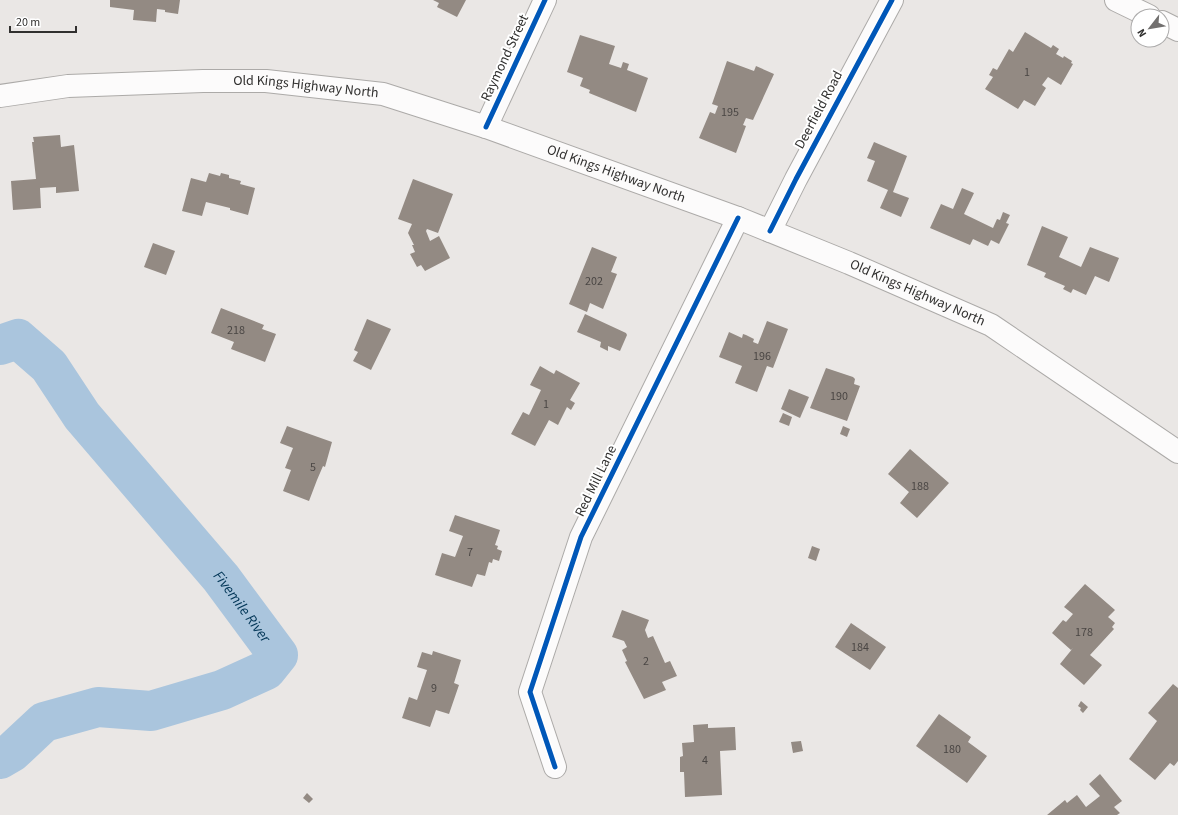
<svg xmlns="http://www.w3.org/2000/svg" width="1178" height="815" viewBox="0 0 1178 815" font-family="'Source Sans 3',sans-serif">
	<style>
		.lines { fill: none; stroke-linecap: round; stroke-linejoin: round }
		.river { stroke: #aac5dd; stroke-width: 40 }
		.building { fill: #938a83 }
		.minor-casing { stroke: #acaaa8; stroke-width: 24 }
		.major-casing { stroke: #acaaa8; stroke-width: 24 }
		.minor { stroke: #fcfbfb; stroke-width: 22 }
		.major { stroke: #fcfbfb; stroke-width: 22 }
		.cycleway-casing { stroke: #fff; stroke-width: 8 }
		.cycleway { stroke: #0057b8; stroke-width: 5 }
		.labels { text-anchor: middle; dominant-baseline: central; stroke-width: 4; stroke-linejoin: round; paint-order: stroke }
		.number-label { font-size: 12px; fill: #4a4644 }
		.street-label { font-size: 14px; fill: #31302f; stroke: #fff }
		.water-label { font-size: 15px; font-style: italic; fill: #023657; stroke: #fff }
	</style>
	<rect width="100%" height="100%" fill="#eae7e5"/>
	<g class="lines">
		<!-- river -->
		<path class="river" id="s1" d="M 0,345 L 18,339 L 49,366 L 82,416 L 221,578 L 278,655 L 266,670 L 222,690 L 151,711 L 98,707 L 44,722 L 12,752 L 0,759"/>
	</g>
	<!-- building -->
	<g class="building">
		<path d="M 110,0 L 180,0 L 178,14 L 165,12 L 165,10 L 157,9 L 156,22 L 133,20 L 134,10 L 110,7 Z"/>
		<path d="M 433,0 L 466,0 L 457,17 L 437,7 L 439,3 Z"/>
		<path d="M 1025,32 L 1051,48 L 1053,45 L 1059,49 L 1056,54 L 1063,58 L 1064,56 L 1072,61 L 1071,63 L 1073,64 L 1061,85 L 1048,77 L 1042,85 L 1046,88 L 1035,106 L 1024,100 L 1018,109 L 985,89 L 993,77 L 989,75 L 993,68 L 997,70 L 1009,49 L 1013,52 Z"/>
		<path d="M 580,35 L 615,46 L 609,64 L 621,68 L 623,62 L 629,64 L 627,70 L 648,78 L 636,112 L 589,93 L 590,90 L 580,86 L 583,78 L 567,72 Z"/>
		<path d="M 727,61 L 754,71 L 756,66 L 774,74 L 753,120 L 746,118 L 743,125 L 746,126 L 736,153 L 699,138 L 710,112 L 715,114 L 718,106 L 712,104 Z"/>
		<path d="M 60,135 L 61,147 L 74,145 L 79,191 L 56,193 L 56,187 L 40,188 L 41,208 L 13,210 L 11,181 L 36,179 L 32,142 L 34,142 L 33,137 Z"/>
		<path d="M 874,142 L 907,156 L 893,192 L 909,198 L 901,217 L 880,208 L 888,190 L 867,181 L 875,161 L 867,158 Z"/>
		<path d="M 209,173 L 220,176 L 221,173 L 229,175 L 229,178 L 241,181 L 240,184 L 255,188 L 248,215 L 230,210 L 230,208 L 206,202 L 202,216 L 182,211 L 191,178 L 206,182 Z"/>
		<path d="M 413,179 L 453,194 L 438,233 L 427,229 L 426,231 L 430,241 L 439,236 L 450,258 L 425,271 L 421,265 L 417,267 L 410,254 L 415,252 L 412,245 L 414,245 L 408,233 L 412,224 L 398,219 Z"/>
		<path d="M 962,188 L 974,193 L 964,214 L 993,228 L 997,219 L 1000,220 L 1003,212 L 1010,215 L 1006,223 L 1009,224 L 999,244 L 991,240 L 988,246 L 973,239 L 970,245 L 930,228 L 941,204 L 953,209 Z"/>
		<path d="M 1042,226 L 1068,237 L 1059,257 L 1081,267 L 1090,247 L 1119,258 L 1109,282 L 1095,276 L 1086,295 L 1073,289 L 1071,293 L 1063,289 L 1065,286 L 1044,277 L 1046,273 L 1027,265 Z"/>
		<path d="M 153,243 L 175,251 L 166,275 L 144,267 Z"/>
		<path d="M 592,247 L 617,257 L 611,272 L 617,274 L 603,309 L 590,303 L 587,312 L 569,304 Z"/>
		<path d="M 221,308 L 264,325 L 262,329 L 276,334 L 265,362 L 231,349 L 234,342 L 211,333 Z"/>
		<path d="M 585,314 L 626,333 L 627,335 L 620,351 L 608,346 L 608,351 L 600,347 L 601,342 L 577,332 Z"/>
		<path d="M 367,319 L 391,329 L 371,370 L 353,361 L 358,352 L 354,350 Z"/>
		<path d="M 767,321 L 788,329 L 773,368 L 767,366 L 757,392 L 735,383 L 742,366 L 719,357 L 729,332 L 742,338 L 743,334 L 746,335 L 754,339 L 753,342 L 758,344 Z"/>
		<path d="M 540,366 L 554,374 L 556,370 L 580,383 L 570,400 L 575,403 L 571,410 L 567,407 L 558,425 L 549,420 L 535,446 L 511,434 L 523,412 L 529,415 L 541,390 L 530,385 Z"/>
		<path d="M 826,368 L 853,377 L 855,379 L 854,384 L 860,386 L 847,421 L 810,408 Z"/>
		<path d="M 789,389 L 809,397 L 800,418 L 781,409 Z"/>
		<path d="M 783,413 L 792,417 L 789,426 L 779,422 Z"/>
		<path d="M 287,426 L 332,442 L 325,467 L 323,466 L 317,480 L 309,501 L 283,491 L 291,470 L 285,468 L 293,448 L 280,443 Z"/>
		<path d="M 843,426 L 850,429 L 847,437 L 840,434 Z"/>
		<path d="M 910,449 L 949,483 L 917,518 L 900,503 L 909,492 L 888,474 Z"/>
		<path d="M 455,515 L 500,530 L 495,545 L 498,546 L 497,549 L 502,551 L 499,561 L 493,559 L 492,563 L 489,562 L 485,576 L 477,574 L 472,587 L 435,575 L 442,553 L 455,557 L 463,536 L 449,531 Z"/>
		<path d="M 812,546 L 820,549 L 816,561 L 808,558 Z"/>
		<path d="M 1085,584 L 1115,610 L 1108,617 L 1115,623 L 1112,627 L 1114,629 L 1090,655 L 1102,665 L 1084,685 L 1060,664 L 1073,648 L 1071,650 L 1052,633 L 1063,620 L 1066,622 L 1073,614 L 1064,607 Z"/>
		<path d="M 622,610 L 649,620 L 645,630 L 648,638 L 653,636 L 665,663 L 670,661 L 677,676 L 662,682 L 666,690 L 644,699 L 625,662 L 627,661 L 622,650 L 627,647 L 624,641 L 612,637 Z"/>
		<path d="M 851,623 L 886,647 L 870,670 L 835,647 Z"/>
		<path d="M 433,651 L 461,660 L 454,683 L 459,685 L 449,714 L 436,710 L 430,727 L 402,718 L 409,697 L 417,700 L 427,670 L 417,667 L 422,652 L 432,655 Z"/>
		<path d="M 1173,684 L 1178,688 L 1178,761 L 1174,766 L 1170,763 L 1155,780 L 1129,759 L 1157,721 L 1148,713 Z"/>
		<path d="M 1081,701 L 1088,707 L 1083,713 L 1080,710 L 1081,708 L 1078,706 Z"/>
		<path d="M 939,714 L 971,737 L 968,742 L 987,756 L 967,783 L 916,746 Z"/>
		<path d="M 708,724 L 708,728 L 735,727 L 736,750 L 720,751 L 722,795 L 685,797 L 684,772 L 680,772 L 680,757 L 683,756 L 682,743 L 694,742 L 693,725 Z"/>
		<path d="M 801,741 L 803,751 L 793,753 L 791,742 Z"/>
		<path d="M 1100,774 L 1122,801 L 1114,807 L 1120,813 L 1117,815 L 1047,815 L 1065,800 L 1067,803 L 1077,795 L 1086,807 L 1100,796 L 1089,784 Z"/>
		<path d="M 307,793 L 313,799 L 309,803 L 303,798 Z"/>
	</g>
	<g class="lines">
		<!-- minor casing -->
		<g class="minor-casing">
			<g id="minor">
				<path d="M 1116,0 L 1149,16"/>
				<path d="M 1162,22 L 1178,30"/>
				<path d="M 486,127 L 545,0"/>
				<path d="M 770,231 L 796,179 L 892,0"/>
				<path d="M 555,767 L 530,692 L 581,537 L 738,218"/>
			</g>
		</g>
		<!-- major casing -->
		<g class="major-casing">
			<g id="major">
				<path id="s2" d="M 0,96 L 68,86 L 203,81 L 266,81 L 383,94 L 486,127 L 738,218 L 849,263 L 991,325 L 1178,452"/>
			</g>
		</g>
		<!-- minor -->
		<use href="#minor" class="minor"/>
		<!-- major -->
		<use href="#major" class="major"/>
		<!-- cycleway casing -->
		<g class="cycleway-casing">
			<g id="cycleway">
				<path d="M 486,127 L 545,0"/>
				<path d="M 770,231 L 796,179 L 892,0"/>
				<path d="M 555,767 L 530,692 L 581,537 L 738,218"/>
			</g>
		</g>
		<!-- cycleway -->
		<use href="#cycleway" class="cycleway"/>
	</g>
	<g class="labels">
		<!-- number labels -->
		<g class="number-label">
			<text x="1027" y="72">1</text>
			<text x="730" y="112">195</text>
			<text x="594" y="281">202</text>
			<text x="236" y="330">218</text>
			<text x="762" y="356">196</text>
			<text x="839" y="396">190</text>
			<text x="546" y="404">1</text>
			<text x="313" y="467">5</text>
			<text x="920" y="486">188</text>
			<text x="470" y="552">7</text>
			<text x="1084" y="632">178</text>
			<text x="860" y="647">184</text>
			<text x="646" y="661">2</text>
			<text x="434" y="688">9</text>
			<text x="952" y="749">180</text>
			<text x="705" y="760">4</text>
		</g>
		<!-- street labels -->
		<g class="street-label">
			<text transform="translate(505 58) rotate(-65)">Raymond Street</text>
			<text stroke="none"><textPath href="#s2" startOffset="307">Old Kings Highway North</textPath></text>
			<text transform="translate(819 110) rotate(-62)">Deerfield Road</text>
			<text stroke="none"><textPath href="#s2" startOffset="631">Old Kings Highway North</textPath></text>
			<text stroke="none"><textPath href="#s2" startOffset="955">Old Kings Highway North</textPath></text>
			<text transform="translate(596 481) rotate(-64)">Red Mill Lane</text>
		</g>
		<!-- water labels -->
		<g class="water-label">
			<text stroke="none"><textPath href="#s1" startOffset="369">Fivemile River</textPath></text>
		</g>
	</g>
	<!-- north arrow -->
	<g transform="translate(1150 28) rotate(239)"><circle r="19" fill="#ffffff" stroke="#adacac"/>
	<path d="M0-3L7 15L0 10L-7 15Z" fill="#72706f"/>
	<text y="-6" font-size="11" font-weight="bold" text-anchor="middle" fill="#31302f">N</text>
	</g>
	<!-- scale -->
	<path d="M10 26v6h66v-6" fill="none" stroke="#31302f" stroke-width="2"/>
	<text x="16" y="26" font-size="12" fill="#31302f" stroke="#ffffff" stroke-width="3" paint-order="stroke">20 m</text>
</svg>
